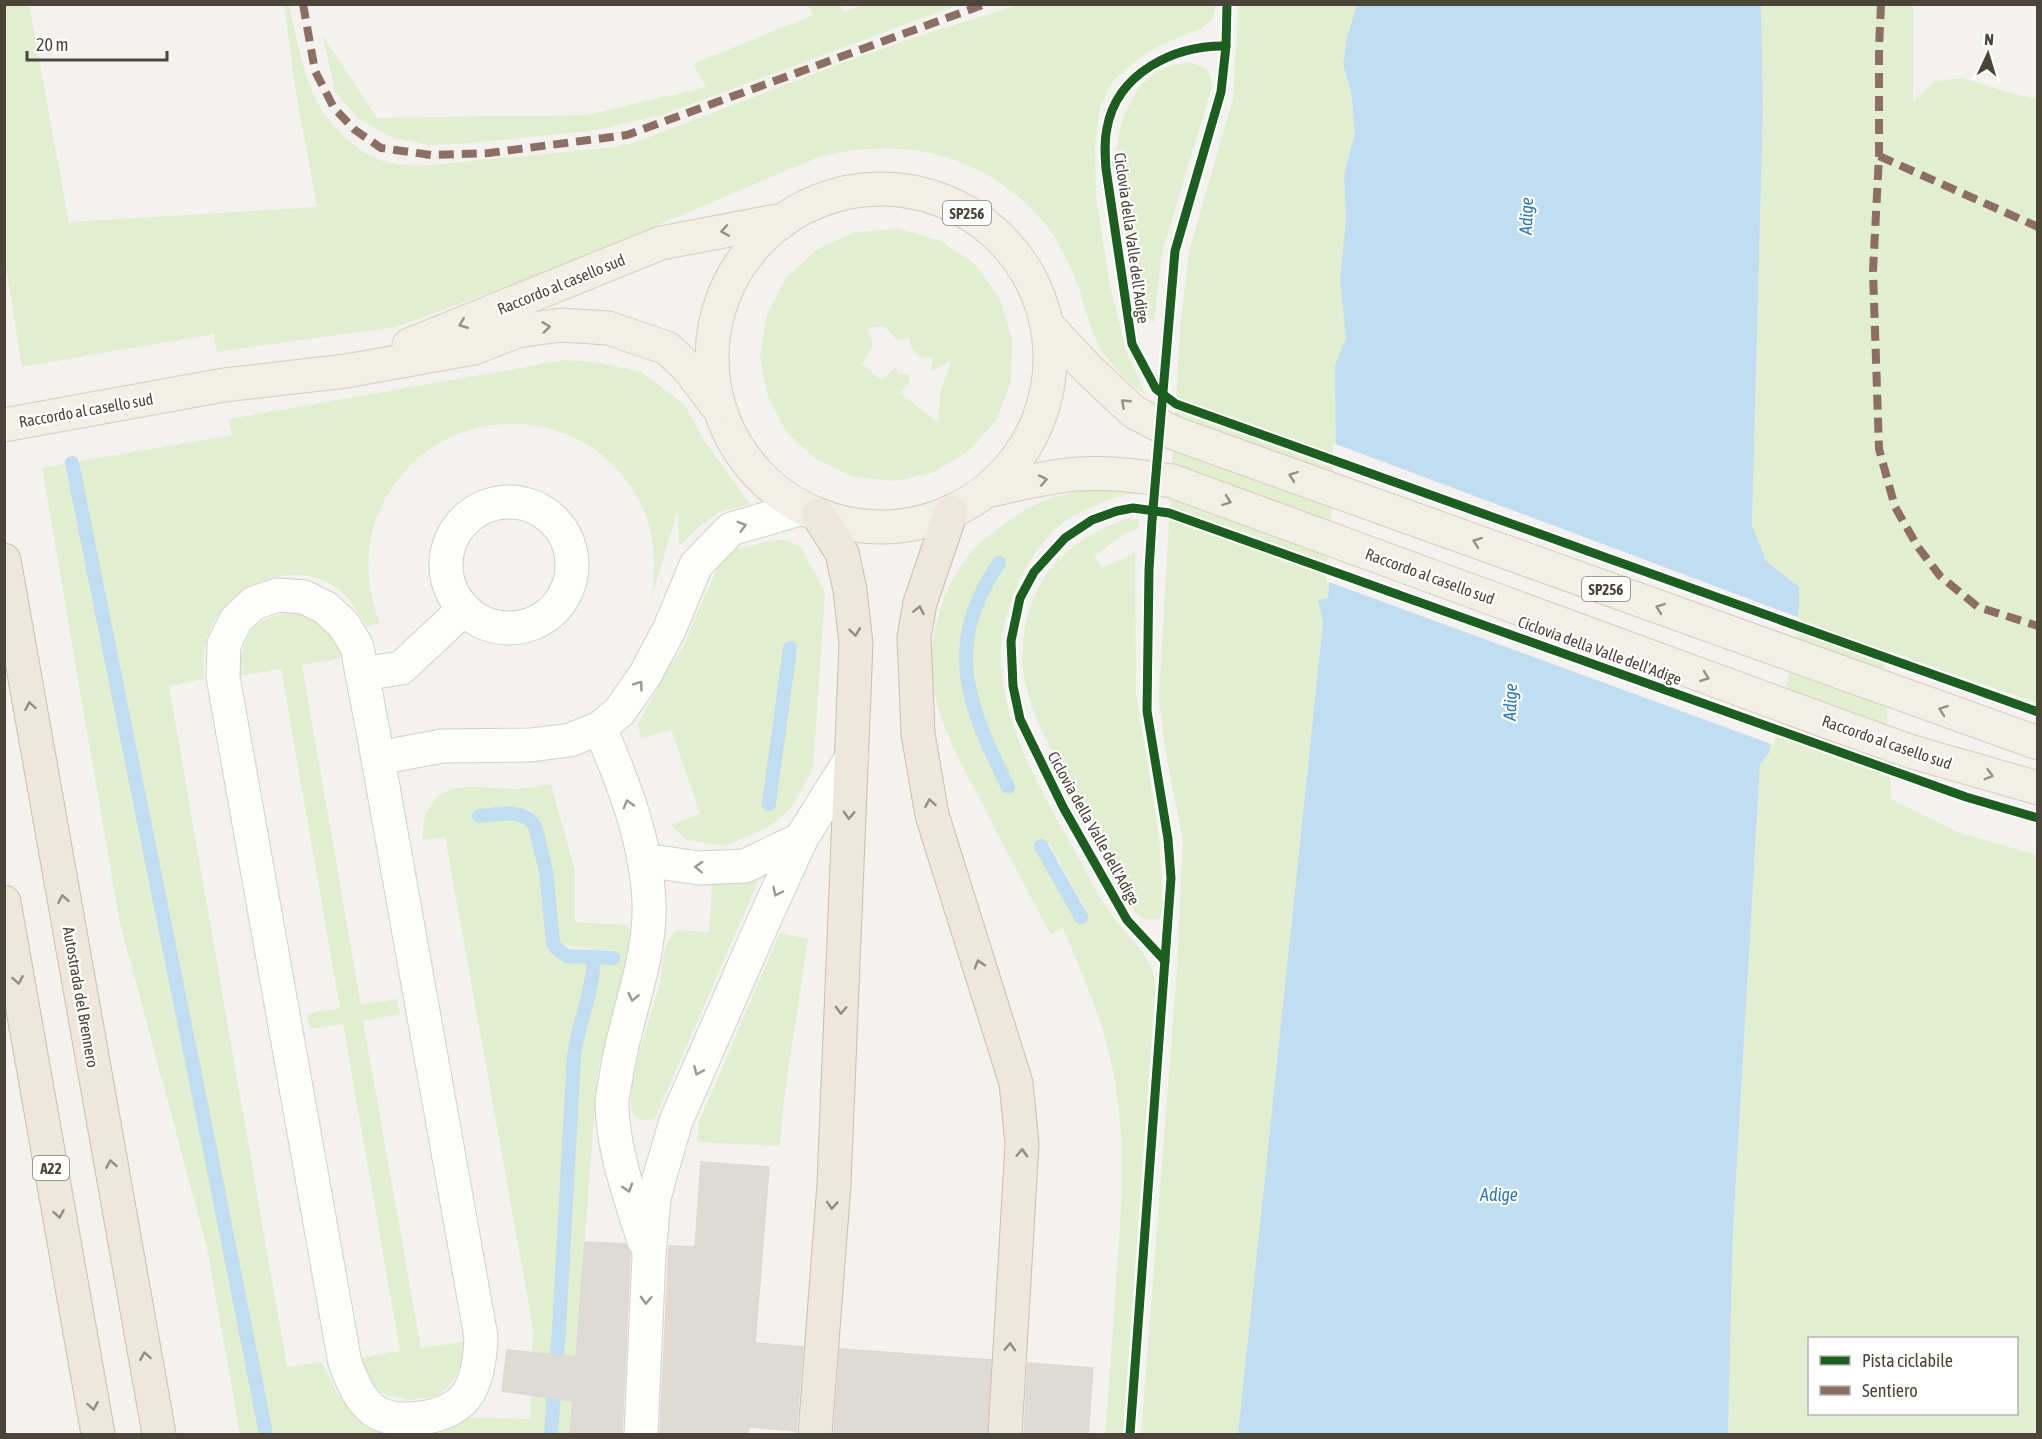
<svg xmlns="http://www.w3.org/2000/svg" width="2042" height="1439" viewBox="0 0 2042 1439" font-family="'Asap Condensed',sans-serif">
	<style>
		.green { fill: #e1eecf; fill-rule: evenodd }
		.water { fill: #c0ddf1 }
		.pier { fill: #f4f2ee }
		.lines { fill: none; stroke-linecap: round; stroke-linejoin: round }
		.stream { stroke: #c0ddf1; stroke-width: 14 }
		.building { fill: #dedbd6; stroke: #dcd9d4; stroke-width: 1.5 }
		.minor-casing { stroke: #d2d0cb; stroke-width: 35 }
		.major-casing { stroke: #d6cebb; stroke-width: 35 }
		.highway-casing { stroke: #ccbfa9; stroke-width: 35 }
		.minor { stroke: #fdfdfc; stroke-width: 33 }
		.major { stroke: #f2efe6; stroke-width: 33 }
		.highway { stroke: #ede8db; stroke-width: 33 }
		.quiet { stroke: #8d6e63; stroke-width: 8; stroke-dasharray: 15 8; stroke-linecap: butt }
		.cycleway-casing { stroke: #fff; stroke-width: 13 }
		.cycleway { stroke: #1b5e20; stroke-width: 9 }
		.oneway { stroke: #969187 }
		.oneway2 { stroke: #9b9791 }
		.oneway3 { stroke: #948e82 }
		.labels { text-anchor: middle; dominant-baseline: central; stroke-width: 4.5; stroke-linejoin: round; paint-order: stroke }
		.shield { fill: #fff; stroke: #817c74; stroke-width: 1.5 }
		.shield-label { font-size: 15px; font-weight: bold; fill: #4b4439 }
		.street-label { font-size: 16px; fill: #4b4439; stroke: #fff }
		.water-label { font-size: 18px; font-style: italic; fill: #2e7ab2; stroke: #fff }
	</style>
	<rect width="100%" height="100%" fill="#f4f2ee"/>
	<!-- green -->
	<g class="green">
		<path d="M 4,5 L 29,5 L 69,222 L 317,207 L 295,87 L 284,5 L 289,5 C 297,38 302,74 319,105 C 330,126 360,154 383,161 C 412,170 449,163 479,160 C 524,156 570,152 615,147 L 636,142 L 850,60 L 931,32 L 1020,5 L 1216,5 L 1212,20 L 1202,28 L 1158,46 L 1134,62 L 1113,81 L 1100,106 L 1095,145 L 1096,198 L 1110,285 L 1126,350 L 1146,396 C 1130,383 1114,369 1102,351 C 1088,328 1085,302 1075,278 C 1070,265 1063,253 1057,241 C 1050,228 1038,216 1028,206 C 971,150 895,138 819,157 L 542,274 L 396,327 L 217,352 L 214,334 L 22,367 L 5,261 Z"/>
		<path d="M 808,5 L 840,5 L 844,12 L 863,5 L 957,5 L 662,115 L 590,131 L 459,144 L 428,145 L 393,138 L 360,120 L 335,92 L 323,36 L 377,118 L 587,115 L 706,87 L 693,64 L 813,15 Z"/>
		<path d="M 1238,5 L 1357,5 L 1347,37 L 1343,64 L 1351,92 L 1355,134 L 1344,175 L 1346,219 L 1340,279 L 1346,339 L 1335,364 L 1336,495 L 1328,599 L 1318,601 L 1323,621 L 1238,1434 L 1141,1434 L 1177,970 L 1182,853 L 1183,840 L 1165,750 L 1159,697 L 1180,328 L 1189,251 L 1233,99 Z"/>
		<path d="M 1761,5 L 1913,5 L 1913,102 L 1935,81 L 1963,78 L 2014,94 L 2037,99 L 2037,703 L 1884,650 L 1891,799 L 1960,833 L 2037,855 L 2037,1434 L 1728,1434 L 1733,1230 L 1760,764 L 1769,753 L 1799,609 L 1799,587 L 1766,561 L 1752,525 L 1763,107 ZM 1810,1338 L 2016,1338 L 2016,1414 L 1810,1414 Z"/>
		<path d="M 1190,63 C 1205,66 1211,70 1212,86 L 1162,253 L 1154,323 C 1135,303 1133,271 1128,245 C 1118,194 1105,139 1136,93 C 1149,73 1166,64 1190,63 Z"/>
		<path d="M 898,229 L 939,240 L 975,264 L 1000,299 L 1012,339 L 1011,382 L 996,420 L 969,451 L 934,472 L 895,481 L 854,477 L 817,460 L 787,433 L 768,397 L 760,358 L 766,317 L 785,279 L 816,250 L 855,232 ZM 884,326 L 897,340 L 910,338 L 910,347 L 920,357 L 934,358 L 930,372 L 951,361 L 940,393 L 938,422 L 900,393 L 909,383 L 909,374 L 898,374 L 896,367 L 882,380 L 862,364 L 873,346 L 868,328 Z"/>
		<path d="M 565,360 L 594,362 L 640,371 L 667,391 L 685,405 L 703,439 L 750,504 L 719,512 L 697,528 L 679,546 L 678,509 L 651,600 C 655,573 656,546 647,519 C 605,403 449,390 387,496 C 364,535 363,581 380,623 L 367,627 C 358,612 350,597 335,587 C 294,558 233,584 212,625 C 204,641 203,662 204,679 L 169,686 L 287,1367 L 322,1362 L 337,1394 L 372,1427 L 389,1434 L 272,1434 L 75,462 L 232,435 L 229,419 Z"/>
		<path d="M 65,464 C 132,787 200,1110 263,1434 L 240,1434 L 207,1248 L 119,919 L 42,468 Z"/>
		<path d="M 1084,490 L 1140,491 C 1114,498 1086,506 1064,522 C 1042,537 1022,571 1013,596 C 1008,611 1002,628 1001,644 C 997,714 1035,780 1068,839 C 1082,863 1094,891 1111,914 C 1125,934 1149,952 1154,977 C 1156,985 1155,995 1154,1004 L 1123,1434 L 1105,1434 C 1109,1383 1113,1331 1116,1280 C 1122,1207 1127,1134 1111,1061 C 1101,1015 1081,972 1063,928 L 1051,935 C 1026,888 1001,841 977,794 C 960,761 940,725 934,689 C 926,642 941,588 971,552 C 981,541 994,532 1006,523 C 1017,515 1028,507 1041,502 C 1055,496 1070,493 1084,490 ZM 996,562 L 1003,566 C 996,579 987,593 981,607 C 957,672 983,728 1012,785 L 1004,789 C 999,780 995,770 991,760 C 956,689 946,630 996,562 ZM 1049,843 L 1087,912 L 1076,919 L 1036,849 Z"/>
		<path d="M 1125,519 L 1139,519 L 1138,529 L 1123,534 L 1094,557 L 1102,568 L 1135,553 L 1136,694 L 1159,835 L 1163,909 L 1159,919 C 1153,920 1143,920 1138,915 C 1120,898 1111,869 1100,847 C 1086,819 1071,790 1057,762 C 1044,736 1031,710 1025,682 C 1021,664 1022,645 1025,627 C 1038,567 1070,541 1125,519 Z"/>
		<path d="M 784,540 L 801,547 L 825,593 L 813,769 L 791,808 L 771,826 L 724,846 L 687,840 L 670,825 L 700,814 L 671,729 L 641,739 L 638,724 L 669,667 L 684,646 L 695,618 L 719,565 L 736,549 L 754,546 L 763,542 Z"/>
		<path d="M 293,612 C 320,619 334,631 341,658 L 302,665 L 361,1005 L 397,999 L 400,1014 L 363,1021 L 421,1348 L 466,1341 L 462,1366 L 448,1387 L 436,1396 L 411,1400 L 386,1395 L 374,1388 L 360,1358 L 400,1351 L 343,1024 L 310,1029 L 307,1014 L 340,1008 L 281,669 L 239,676 C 241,635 253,618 293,612 Z"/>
		<path d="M 551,784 L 575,871 L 575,922 L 627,925 C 640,944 610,1028 603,1051 C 600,1060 599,1070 597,1079 L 570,1434 L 556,1434 L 580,1055 L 592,1009 L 601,962 L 612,964 L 614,950 L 593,950 L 559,944 L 550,868 L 536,818 L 532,810 L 520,807 L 478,811 L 480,822 L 524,819 L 528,823 L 541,871 L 548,939 C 556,961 569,959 589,960 L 586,992 L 571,1046 L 554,1330 L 545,1434 L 425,1434 L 446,1428 L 466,1417 L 530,1419 L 533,1328 L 445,837 L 422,840 C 423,833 423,824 425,817 C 439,777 477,788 509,789 C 523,790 537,786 551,784 Z"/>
		<path d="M 761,875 L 659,1109 L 654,1119 C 647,1121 637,1121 633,1113 C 623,1091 652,1013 659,987 C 662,974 662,959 666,946 C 668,941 673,935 676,930 L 709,932 L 712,885 Z"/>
		<path d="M 780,933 L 808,939 L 784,1099 L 780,1146 L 697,1142 L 699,1122 Z"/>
	</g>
	<!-- water -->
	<path class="water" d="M 1357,5 L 1761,5 L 1763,107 L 1752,525 L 1766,561 L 1799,587 L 1799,609 L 1769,753 L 1760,764 L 1733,1230 L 1728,1434 L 1238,1434 L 1323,622 L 1318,600 L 1328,598 L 1336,495 L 1335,364 L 1346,339 L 1340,279 L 1346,219 L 1344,175 L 1355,133 L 1351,92 L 1343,64 L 1347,37 Z"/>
	<!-- pier -->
	<path class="pier" d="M 1333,443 L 1800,618 L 1774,745 L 1326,581 L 1333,495 Z"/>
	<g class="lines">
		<!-- stream -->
		<g class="stream">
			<path d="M 72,463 L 214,1170 L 266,1434"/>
			<path d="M 999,563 C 942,647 968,705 1008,787"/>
			<path d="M 769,804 L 790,648"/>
			<path d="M 479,816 C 498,815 524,807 535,826 L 546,871 L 553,942 L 556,948 L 567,956 L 613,958"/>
			<path d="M 1041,846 L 1081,917"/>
			<path d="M 551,1434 L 559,1329 L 574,1055 C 579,1022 593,991 594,957"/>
		</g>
	</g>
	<!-- building -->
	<g class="building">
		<path d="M 701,1162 L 769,1167 L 755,1343 L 803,1347 L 796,1431 L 749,1427 L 748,1434 L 660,1434 L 669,1246 L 695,1247 Z"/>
		<path d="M 585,1242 L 625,1244 L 630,1253 L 622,1434 L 570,1434 L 573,1401 L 502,1391 L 507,1350 L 576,1357 Z"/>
		<path d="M 840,1349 L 991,1360 L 987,1434 L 834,1433 Z"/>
		<path d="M 1028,1363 L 1093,1368 L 1088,1434 L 1024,1434 Z"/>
	</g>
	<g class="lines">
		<!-- minor casing -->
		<g class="minor-casing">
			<g id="minor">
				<circle cx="509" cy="565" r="63"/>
				<path d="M 278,595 L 304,597 L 326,608 L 344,625 L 357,647 L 375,742 L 481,1337 C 480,1357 478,1378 467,1395 C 451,1419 395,1427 373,1410 C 358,1398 352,1380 345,1363 L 223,677 L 224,644 L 236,620 L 254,603 Z"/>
				<path d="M 362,674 L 401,668 L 464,609"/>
				<path d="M 600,728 C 623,782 647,842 649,903 C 651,962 624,1019 616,1077 C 615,1086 612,1095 612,1104 C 613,1151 630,1196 644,1241"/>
				<path d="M 378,758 L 442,746 L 531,745 L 570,740 L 600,728 L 620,711 L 645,675 L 670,628 L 696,565 L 731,529 L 803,508"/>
				<path d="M 644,860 L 699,868 L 745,866 L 801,839 L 852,757"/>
				<path d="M 641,1434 L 649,1255 L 654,1199 L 659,1179 L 676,1121 L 762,925 L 801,839"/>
			</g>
		</g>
		<!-- major casing -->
		<g class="major-casing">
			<g id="major">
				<circle cx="881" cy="358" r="169"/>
				<path d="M 1047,325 L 1089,370 L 1134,412 L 1174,433 L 2038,743"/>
				<path d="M 409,345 L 661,243 L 782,220"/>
				<path d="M 4,425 L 224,385 L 346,371 L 474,348 L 518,331 L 561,325 L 608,328 L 667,348 L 688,368 L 716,405"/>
				<path d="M 986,491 C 1016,485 1047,476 1078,474 C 1110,472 1140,476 1172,481 L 1834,724 L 1909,751 L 2038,788"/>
			</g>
		</g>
		<!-- highway casing -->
		<g class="highway-casing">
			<g id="highway">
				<path d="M 951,512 L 920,603 L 914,637 L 918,734 L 932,815 L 1016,1083 L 1022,1144 L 1005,1434"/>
				<path d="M 4,560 L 159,1434"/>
				<path d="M 4,902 L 98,1434"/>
				<path d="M 815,1434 L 834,1184 L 856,644 L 850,590 L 842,553 L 818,515"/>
			</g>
		</g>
		<!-- minor -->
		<use href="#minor" class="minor"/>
		<!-- major -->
		<use href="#major" class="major"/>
		<!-- highway -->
		<use href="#highway" class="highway"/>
		<!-- quiet -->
		<g class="quiet">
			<path d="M 303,4 L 315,71 L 334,108 L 355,130 L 381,148 L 431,155 L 489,153 L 627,135 L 985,4"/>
			<path d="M 1881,4 L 1879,48 L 1879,156 L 1873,271 L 1879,449 L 1895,507 L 1918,547 L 1940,576 L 1978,607 L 2038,626"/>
			<path d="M 1879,156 L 2038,227"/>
		</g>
		<!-- cycleway casing -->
		<g class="cycleway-casing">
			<g id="cycleway">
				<path d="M 1226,46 C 1174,45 1117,73 1107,128 C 1104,142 1105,155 1106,169 L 1132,344 L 1156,389 L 1176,404 L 2038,712"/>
				<path d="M 1165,961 L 1127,920 L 1063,807 L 1020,719 L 1013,686 L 1011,641 L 1020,598 L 1034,572 L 1065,538 L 1092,520 L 1117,511 L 1133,508 L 1169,513 L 1966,797 L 2038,818"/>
				<path d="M 1130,1434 L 1171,878 L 1168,839 L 1147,711 L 1149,570 L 1152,521 L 1175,251 L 1221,92 L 1226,46 L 1227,4"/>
			</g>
		</g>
		<!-- cycleway -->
		<use href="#cycleway" class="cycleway"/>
	</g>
	<!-- one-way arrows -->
	<defs><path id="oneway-chevron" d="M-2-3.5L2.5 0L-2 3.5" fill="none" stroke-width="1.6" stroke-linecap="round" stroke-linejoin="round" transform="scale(1.5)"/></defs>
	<g class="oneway">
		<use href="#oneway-chevron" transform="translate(725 231) rotate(170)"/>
		<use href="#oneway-chevron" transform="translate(463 324) rotate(158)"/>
		<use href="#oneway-chevron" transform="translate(546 327) rotate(-7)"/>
		<use href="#oneway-chevron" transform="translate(1125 403) rotate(-137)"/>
		<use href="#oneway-chevron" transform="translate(1293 476) rotate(-160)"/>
		<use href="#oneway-chevron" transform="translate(1043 480) rotate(-11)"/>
		<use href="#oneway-chevron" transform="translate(1227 501) rotate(20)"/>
		<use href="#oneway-chevron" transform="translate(1477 542) rotate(-160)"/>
		<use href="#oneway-chevron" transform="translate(1660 608) rotate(-160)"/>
		<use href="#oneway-chevron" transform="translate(1705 677) rotate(20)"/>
		<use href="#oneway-chevron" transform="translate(1943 710) rotate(-160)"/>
		<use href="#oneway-chevron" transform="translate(1989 775) rotate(16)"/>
	</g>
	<g class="oneway2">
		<use href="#oneway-chevron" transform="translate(742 526) rotate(-16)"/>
		<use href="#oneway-chevron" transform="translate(639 685) rotate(-54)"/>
		<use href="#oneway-chevron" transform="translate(628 804) rotate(-106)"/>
		<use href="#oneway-chevron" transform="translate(699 867) rotate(-177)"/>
		<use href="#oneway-chevron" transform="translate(777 892) rotate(115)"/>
		<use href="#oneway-chevron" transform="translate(633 997) rotate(103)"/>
		<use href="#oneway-chevron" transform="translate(698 1071) rotate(113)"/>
		<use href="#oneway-chevron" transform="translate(628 1188) rotate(72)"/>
		<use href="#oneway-chevron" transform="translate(646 1300) rotate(93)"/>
	</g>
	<g class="oneway3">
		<use href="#oneway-chevron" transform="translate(919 610) rotate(-78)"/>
		<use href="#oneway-chevron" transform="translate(855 632) rotate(83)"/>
		<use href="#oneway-chevron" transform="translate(30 706) rotate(-100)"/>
		<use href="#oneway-chevron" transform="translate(930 803) rotate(-100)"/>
		<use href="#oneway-chevron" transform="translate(849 815) rotate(92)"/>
		<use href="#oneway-chevron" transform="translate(63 899) rotate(-100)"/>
		<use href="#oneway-chevron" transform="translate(979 964) rotate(-107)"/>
		<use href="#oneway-chevron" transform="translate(18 980) rotate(80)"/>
		<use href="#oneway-chevron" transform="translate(841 1010) rotate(92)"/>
		<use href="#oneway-chevron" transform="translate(1022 1153) rotate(-87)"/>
		<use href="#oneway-chevron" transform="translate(111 1164) rotate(-100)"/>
		<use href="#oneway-chevron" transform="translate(832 1205) rotate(94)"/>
		<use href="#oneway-chevron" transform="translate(59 1214) rotate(80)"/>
		<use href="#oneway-chevron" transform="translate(1010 1347) rotate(-87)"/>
		<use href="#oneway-chevron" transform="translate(145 1356) rotate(-100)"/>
		<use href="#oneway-chevron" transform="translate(93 1406) rotate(80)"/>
	</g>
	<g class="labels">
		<!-- shield labels -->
		<g class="shield">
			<rect x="943" y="201" width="48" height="24" rx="4.5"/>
			<rect x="1582" y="577" width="48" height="24" rx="4.5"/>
			<rect x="33" y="1156" width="36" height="24" rx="4.5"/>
		</g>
		<g class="shield-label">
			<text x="967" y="213">SP256</text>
			<text x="1606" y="589">SP256</text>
			<text x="51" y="1168">A22</text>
		</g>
		<!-- street labels -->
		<g class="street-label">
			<text transform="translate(1132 238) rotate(82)">Ciclovia della Valle dell'Adige</text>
			<text transform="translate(561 284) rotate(-22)">Raccordo al casello sud</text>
			<text transform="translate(86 410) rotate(-10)">Raccordo al casello sud</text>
			<text transform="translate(1430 576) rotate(20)">Raccordo al casello sud</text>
			<text transform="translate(1600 650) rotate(20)">Ciclovia della Valle dell'Adige</text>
			<text transform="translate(1887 742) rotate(19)">Raccordo al casello sud</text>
			<text transform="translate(1094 828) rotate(61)">Ciclovia della Valle dell'Adige</text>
			<text transform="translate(81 997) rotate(80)">Autostrada del Brennero</text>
		</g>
		<!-- water labels -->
		<g class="water-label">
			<text transform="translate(1526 216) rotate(-88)">Adige</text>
			<text transform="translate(1510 702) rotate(-88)">Adige</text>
			<text x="1499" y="1194">Adige</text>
		</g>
	</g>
	<!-- border -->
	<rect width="2042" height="1439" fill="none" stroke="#4b4439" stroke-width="12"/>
	<!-- legend -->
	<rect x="1808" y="1337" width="210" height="78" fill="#ffffff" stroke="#b7b4b0" stroke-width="1.5"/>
	<rect x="1820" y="1356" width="30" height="9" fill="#1b5e20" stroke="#b7b4b0" stroke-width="1.5"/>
	<text x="1862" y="1367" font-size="18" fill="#4b4439">Pista ciclabile</text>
	<rect x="1820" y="1386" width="30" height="9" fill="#8d6e63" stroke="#b7b4b0" stroke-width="1.5"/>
	<text x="1862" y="1397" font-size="18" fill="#4b4439">Sentiero</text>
	<!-- north arrow -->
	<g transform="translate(1988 54) rotate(4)" stroke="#ffffff" stroke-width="4.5" paint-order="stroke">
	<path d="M0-4.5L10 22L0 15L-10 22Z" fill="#4b4439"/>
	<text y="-9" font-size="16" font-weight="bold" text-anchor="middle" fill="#4b4439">N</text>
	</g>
	<!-- scale -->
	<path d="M27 51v9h140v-9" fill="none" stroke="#4b4439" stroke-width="3"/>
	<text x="36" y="51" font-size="18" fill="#4b4439" stroke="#ffffff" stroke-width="4.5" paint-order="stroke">20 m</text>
</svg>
